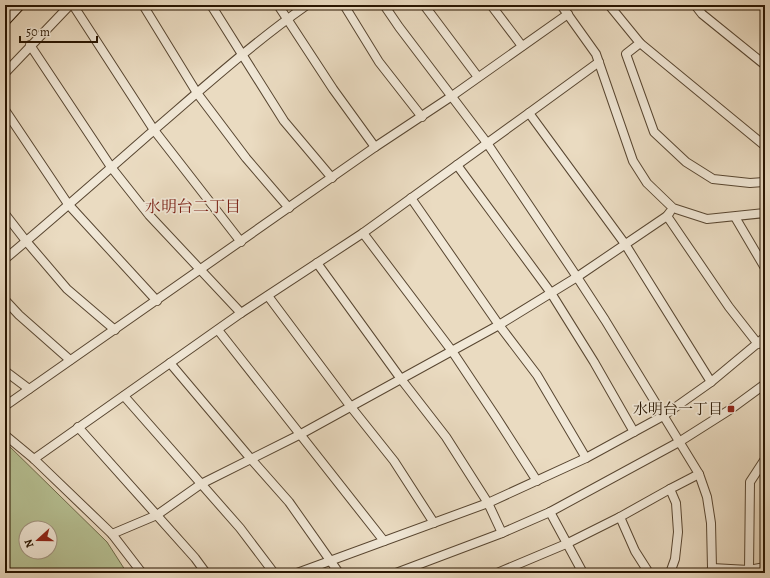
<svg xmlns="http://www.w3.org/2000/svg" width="770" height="578" viewBox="0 0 770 578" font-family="Alegreya,'Noto Serif JP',serif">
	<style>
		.green { fill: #b6c093; stroke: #6f6a4a; fill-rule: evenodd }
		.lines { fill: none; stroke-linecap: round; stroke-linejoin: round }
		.street-casing { stroke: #584631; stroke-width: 10 }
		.secondary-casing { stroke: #281501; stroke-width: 14 }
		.street { stroke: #f1e8d7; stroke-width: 8 }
		.secondary { stroke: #f1e8d7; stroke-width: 12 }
		.poi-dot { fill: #8f2418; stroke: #f1e8d7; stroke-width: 1.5 }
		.labels { text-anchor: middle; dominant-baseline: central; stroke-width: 3.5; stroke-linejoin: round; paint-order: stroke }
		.poi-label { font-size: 15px; fill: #281501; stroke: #f1e8d7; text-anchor: end }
		.neighbourhood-label { font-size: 16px; fill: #7a1f14; stroke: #f1e8d7 }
	</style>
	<rect width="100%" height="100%" fill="#eadbc1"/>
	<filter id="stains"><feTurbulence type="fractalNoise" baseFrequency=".005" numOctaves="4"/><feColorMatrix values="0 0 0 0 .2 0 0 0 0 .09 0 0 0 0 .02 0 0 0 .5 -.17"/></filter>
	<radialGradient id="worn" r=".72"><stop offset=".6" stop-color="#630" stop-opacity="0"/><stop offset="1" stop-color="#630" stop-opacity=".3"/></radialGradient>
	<!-- green -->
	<path class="green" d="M 6,443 L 107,542 L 127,573 L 5,573 L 5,444 ZM 26,528 L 50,528 L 50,552 L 26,552 Z"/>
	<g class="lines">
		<!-- street casing -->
		<g class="street-casing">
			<g id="street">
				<path d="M 73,5 L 154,130 L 241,242"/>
				<path d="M 143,5 L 197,93 L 246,158 L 289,208"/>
				<path d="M 211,5 L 284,121 L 332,178"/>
				<path d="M 278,5 L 333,89 L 375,147"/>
				<path d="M 344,5 L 379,62 L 422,117"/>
				<path d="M 384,5 L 399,27 L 487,143 L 577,277 L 605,320 L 699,474 L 707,497 L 711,523 L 712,568 L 710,573"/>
				<path d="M 424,5 L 478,77"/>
				<path d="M 491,5 L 522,46"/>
				<path d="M 561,5 L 596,54 L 633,161 L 647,183 L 673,208 L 707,219 L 765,213"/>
				<path d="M 609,5 L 640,43 L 626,54 L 654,132 L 686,162 L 713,179 L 750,183 L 765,182"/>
				<path d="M 695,5 L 702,14 L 765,65"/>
				<path d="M 640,43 L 765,146"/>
				<path d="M 30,45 L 111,167 L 149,215 L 241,313"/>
				<path d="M 599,62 L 529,113 L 625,244 L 711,382"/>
				<path d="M 5,73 L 70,5"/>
				<path d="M 5,110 L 68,204 L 157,301"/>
				<path d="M 457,165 L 551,293 L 594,362 L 634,432"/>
				<path d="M 411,198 L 499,325 L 537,375 L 586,458"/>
				<path d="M 670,212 L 667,216 L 729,307 L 758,344"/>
				<path d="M 5,214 L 26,241 L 67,289 L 115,330"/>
				<path d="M 735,217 L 765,268"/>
				<path d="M 363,233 L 452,351 L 496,417 L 537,481"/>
				<path d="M 5,259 C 55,217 105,173 154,130 C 204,87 253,43 307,5"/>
				<path d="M 317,263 L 401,379 L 446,437 L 488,503 L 502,533"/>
				<path d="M 268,296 L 351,407 L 394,461 L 434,523"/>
				<path d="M 5,300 L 19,315 L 70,360"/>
				<path d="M 218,330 L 384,541"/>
				<path d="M 170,363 L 251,459 L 289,502 L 339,573"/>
				<path d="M 5,371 L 29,389"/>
				<path d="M 124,396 L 240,528 L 274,573"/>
				<path d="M 5,406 L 375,147 L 452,96 L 568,14"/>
				<path d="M 78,427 L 195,558 L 206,573"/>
				<path d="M 5,435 L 34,459 L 112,534 L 142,573"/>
				<path d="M 34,459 L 241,313 L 363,233 L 529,113"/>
				<path d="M 550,512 L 583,573"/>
				<path d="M 620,517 L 635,551 L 649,573"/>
				<path d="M 112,534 L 157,515 L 201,484 L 301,434 L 499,325 L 577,277 L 667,216"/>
				<path d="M 712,568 L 749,570 L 765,567"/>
				<path d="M 297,573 L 488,503 L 586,458 L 663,416 L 711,382 L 765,337"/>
				<path d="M 396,573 L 502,533 L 550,512 L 679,442 L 731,409 L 765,384"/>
				<path d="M 497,573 L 566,544 L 620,517 L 670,489"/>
				<path d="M 670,573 L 675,559 L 678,532 L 676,503 L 670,489 L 699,474"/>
				<path d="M 748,573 L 749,570 L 750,482 L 765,459"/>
			</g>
		</g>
		<!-- secondary casing -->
		<g class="secondary-casing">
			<path id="secondary" d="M 5,19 L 18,5"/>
		</g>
		<!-- street -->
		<use href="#street" class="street"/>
		<!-- secondary -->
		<use href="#secondary" class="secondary"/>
	</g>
	<!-- markers -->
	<rect class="poi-dot" x="727" y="405" width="8" height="8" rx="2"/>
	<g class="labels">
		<!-- poi labels -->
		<g class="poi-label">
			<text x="723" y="409">水明台一丁目</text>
		</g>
		<!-- neighbourhood labels -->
		<g class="neighbourhood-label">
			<text x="193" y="207">水明台二丁目</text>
		</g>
	</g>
	<!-- margin -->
	<rect width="770" height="578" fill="none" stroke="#eadbc1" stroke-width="20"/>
	<rect x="6" y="6" width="758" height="566" fill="none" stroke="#281501" stroke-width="2"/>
	<rect x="10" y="10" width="750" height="558" fill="none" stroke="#281501"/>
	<!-- north arrow -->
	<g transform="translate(38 540) rotate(249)"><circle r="19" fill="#f1e8d7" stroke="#a19481"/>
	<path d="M0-3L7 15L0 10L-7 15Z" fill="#8f2418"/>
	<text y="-6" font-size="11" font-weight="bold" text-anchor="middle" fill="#281501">N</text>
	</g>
	<!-- scale -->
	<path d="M20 36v6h77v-6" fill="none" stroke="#281501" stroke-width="2"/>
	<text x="26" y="36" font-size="12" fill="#281501" stroke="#f1e8d7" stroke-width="3" paint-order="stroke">50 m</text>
	<rect width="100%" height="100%" filter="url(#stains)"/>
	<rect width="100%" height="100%" fill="url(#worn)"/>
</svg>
